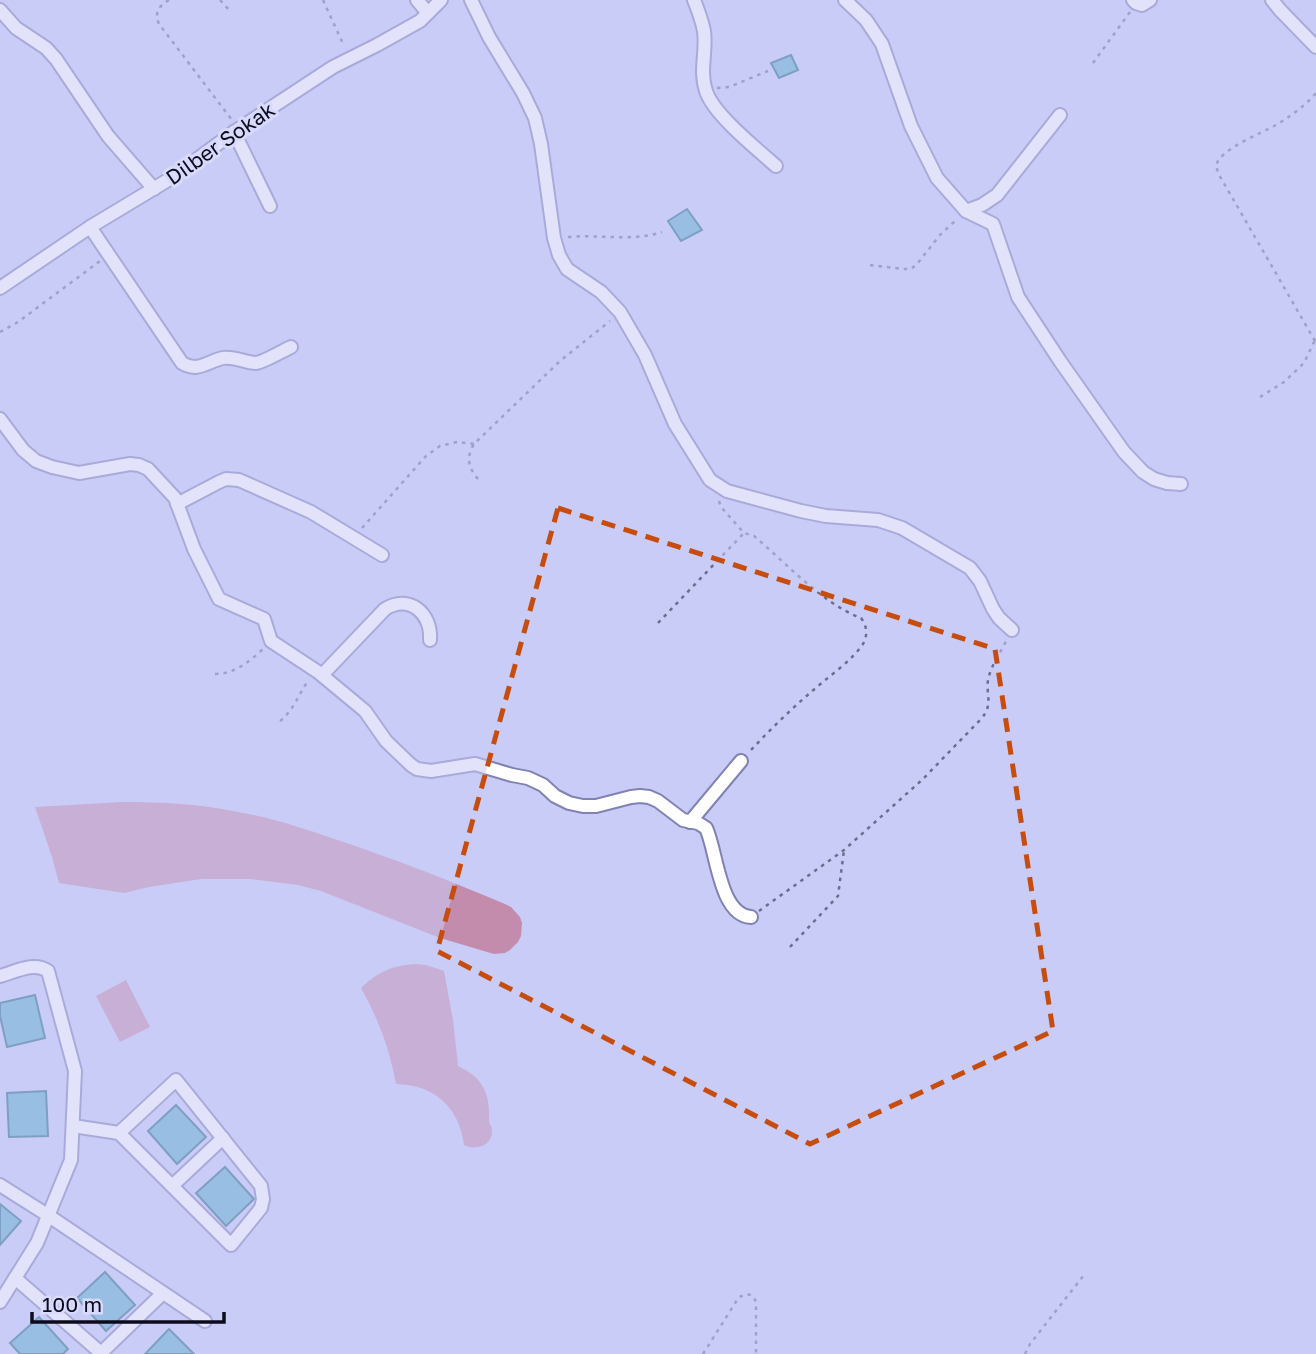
<svg xmlns="http://www.w3.org/2000/svg" width="1316" height="1354" viewBox="0 0 1316 1354" font-family="'Golos Text',sans-serif">
	<style>
		.green { fill: #c38cad }
		.building { fill: #5badc9; stroke: #256980; stroke-width: 2 }
		.lines { fill: none; stroke-linecap: round; stroke-linejoin: round }
		.minor-casing { stroke: #8182b4; stroke-width: 16 }
		.path { stroke: #6d6d8d; stroke-width: 2.5; stroke-dasharray: 3.5 5; stroke-linecap: butt }
		.minor { stroke: #fff; stroke-width: 12 }
		.marked { fill: none; stroke: #c74d0f; stroke-width: 5; stroke-dasharray: 14 9; stroke-linejoin: round }
		.labels { text-anchor: middle; dominant-baseline: central; stroke-width: 6; stroke-linejoin: round; paint-order: stroke }
		.street-label { font-size: 21px; fill: #0c0b1e; stroke: #d8dafb }
	</style>
	<rect width="100%" height="100%" fill="#caccf8"/>
	<!-- green -->
	<g class="green">
		<path d="M 122,802 C 161,802 200,804 238,812 C 274,818 307,830 341,841 C 397,860 451,881 505,904 L 511,907 L 520,917 L 522,923 L 521,936 L 518,942 L 510,950 L 505,953 L 494,954 L 440,938 L 321,891 L 298,885 L 251,879 L 201,879 L 149,887 L 124,893 L 59,883 L 52,857 L 35,807 Z"/>
		<path d="M 416,964 L 426,965 L 444,971 L 453,1020 L 458,1066 C 468,1071 477,1076 483,1087 C 489,1098 489,1107 489,1119 C 489,1127 491,1122 492,1130 C 493,1146 476,1151 464,1145 C 459,1107 435,1085 396,1084 C 390,1050 378,1018 361,988 C 377,972 393,965 416,964 Z"/>
		<path d="M 126,980 L 150,1027 L 120,1042 L 96,996 Z"/>
	</g>
	<!-- building -->
	<g class="building">
		<path d="M 791,55 L 798,70 L 779,78 L 771,63 Z"/>
		<path d="M 687,209 L 702,230 L 681,241 L 668,221 Z"/>
		<path d="M 35,995 L 45,1038 L 7,1047 L 0,1016 L 0,1003 Z"/>
		<path d="M 46,1091 L 48,1136 L 9,1137 L 7,1093 Z"/>
		<path d="M 176,1105 L 206,1137 L 177,1164 L 148,1131 Z"/>
		<path d="M 225,1167 L 254,1199 L 226,1226 L 196,1193 Z"/>
		<path d="M 0,1204 L 21,1221 L 0,1245 Z"/>
		<path d="M 105,1272 L 135,1305 L 106,1331 L 77,1298 Z"/>
		<path d="M 39,1317 L 68,1349 L 63,1354 L 20,1354 L 10,1343 Z"/>
		<path d="M 169,1329 L 194,1354 L 145,1354 Z"/>
	</g>
	<g class="lines">
		<!-- minor casing -->
		<g class="minor-casing">
			<g id="minor">
				<path d="M 417,0 L 428,13"/>
				<path d="M 471,0 L 489,37 L 523,93 L 535,118 L 541,144 L 554,238 L 559,255 L 567,269 L 601,292 L 620,312 L 645,355 L 675,424 L 710,480 L 727,491 L 801,511 L 826,516 L 878,520 L 902,528 L 970,568 L 980,581 L 993,609 L 999,618 L 1012,630"/>
				<path d="M 694,0 C 698,10 702,21 704,31 C 707,51 699,71 706,91 C 713,114 757,149 776,166"/>
				<path d="M 845,0 L 866,20 L 882,44 L 911,126 L 937,178 L 966,211 L 993,224 L 1018,297 L 1060,361 L 1124,452 L 1143,472 L 1154,479 L 1167,483 L 1181,484"/>
				<path d="M 1133,0 L 1136,3 L 1142,5 L 1150,0"/>
				<path d="M 1272,0 L 1280,10 L 1316,47"/>
				<path d="M 0,10 L 16,28 L 46,48 L 56,59 L 108,136 L 154,189"/>
				<path d="M 234,132 L 270,206"/>
				<path d="M 966,211 L 982,205 L 997,195 L 1060,115"/>
				<path d="M 90,227 L 182,363 C 198,373 208,361 223,358 C 234,356 245,363 256,363 C 264,362 282,351 291,347"/>
				<path d="M 0,288 L 90,227 L 173,177 L 234,132 L 333,67 L 377,45 L 420,21 L 441,0"/>
				<path d="M 0,419 L 23,450 L 36,461 L 52,467 L 79,473 L 130,464 L 139,465 L 148,469 L 175,498 L 194,549 L 219,599 L 264,619 L 271,641 L 318,672 L 365,711 L 386,741 L 411,765 L 417,769 L 431,771 L 475,764 L 512,775 L 528,778 L 543,785 L 555,796 L 569,803 L 583,806 L 596,806 L 631,797 L 640,796 L 649,797 L 658,801 L 683,820 L 698,823 L 706,828 C 717,851 719,915 751,917"/>
				<path d="M 177,504 L 219,482 L 226,479 L 239,480 L 311,512 L 382,555"/>
				<path d="M 322,675 L 385,609 C 409,594 432,613 430,640"/>
				<path d="M 690,822 L 741,761"/>
				<path d="M 0,976 C 15,972 34,961 48,971 L 75,1071 L 71,1160 L 37,1243 L 0,1302"/>
				<path d="M 73,1126 L 119,1133 L 231,1245 L 261,1208 L 263,1199 L 261,1186 L 176,1080 L 119,1133"/>
				<path d="M 0,1185 L 49,1216 L 205,1321"/>
				<path d="M 172,1186 L 223,1138"/>
				<path d="M 15,1278 L 101,1353"/>
				<path d="M 100,1354 L 163,1293"/>
			</g>
		</g>
		<!-- path -->
		<g class="path">
			<path d="M 169,0 C 159,6 154,12 159,24 L 232,120"/>
			<path d="M 220,0 L 231,12"/>
			<path d="M 323,0 L 344,46"/>
			<path d="M 1093,63 L 1130,12"/>
			<path d="M 717,88 L 729,87 L 768,71"/>
			<path d="M 568,237 C 599,234 632,242 662,232"/>
			<path d="M 870,265 L 903,269 L 911,269 L 917,264 L 940,235 L 956,220"/>
			<path d="M 0,332 L 18,322 L 100,261"/>
			<path d="M 1315,341 L 1218,173 L 1216,165 C 1222,148 1260,134 1276,125 C 1291,116 1305,106 1316,93"/>
			<path d="M 1260,397 L 1284,382 L 1304,363 L 1315,340"/>
			<path d="M 478,479 C 468,468 466,457 474,444 L 560,361 L 610,321"/>
			<path d="M 719,501 L 721,507 L 744,533 L 754,536 C 786,563 823,604 861,618 C 867,626 868,635 863,644 C 852,661 825,679 810,693 C 789,711 769,731 750,751"/>
			<path d="M 362,528 L 426,456 L 440,446 L 457,442 L 474,444"/>
			<path d="M 658,623 L 743,534"/>
			<path d="M 215,674 C 234,674 249,662 263,649"/>
			<path d="M 280,721 C 294,710 298,695 308,681"/>
			<path d="M 759,911 L 844,850 L 923,779 L 981,719 C 995,703 984,693 989,676 C 992,664 1001,652 1006,641"/>
			<path d="M 790,947 L 838,896 L 844,850"/>
			<path d="M 703,1354 L 739,1297 L 747,1294 L 753,1296 L 756,1302 L 756,1354"/>
			<path d="M 1025,1354 L 1030,1344 L 1084,1275"/>
		</g>
		<!-- minor -->
		<use href="#minor" class="minor"/>
	</g>
	<!-- marked area -->
	<path d="M0 0H1316V1354H0ZM 558,508 L 995,649 L 1053,1031 L 810,1144 L 437,951 Z" fill="#caccf8" fill-opacity=".55" fill-rule="evenodd"/>
	<path class="marked" d="M 558,508 L 995,649 L 1053,1031 L 810,1144 L 437,951 Z"/>
	<g class="labels">
		<!-- street labels -->
		<g class="street-label">
			<text transform="translate(220 143) rotate(-35)">Dilber Sokak</text>
		</g>
	</g>
	<!-- scale -->
	<path d="M32 1312v10h192v-10" fill="none" stroke="#0c0b1e" stroke-width="3.5"/>
	<text x="42" y="1312" font-size="21" fill="#0c0b1e" stroke="#d8dafb" stroke-width="5" paint-order="stroke">100 m</text>
</svg>
